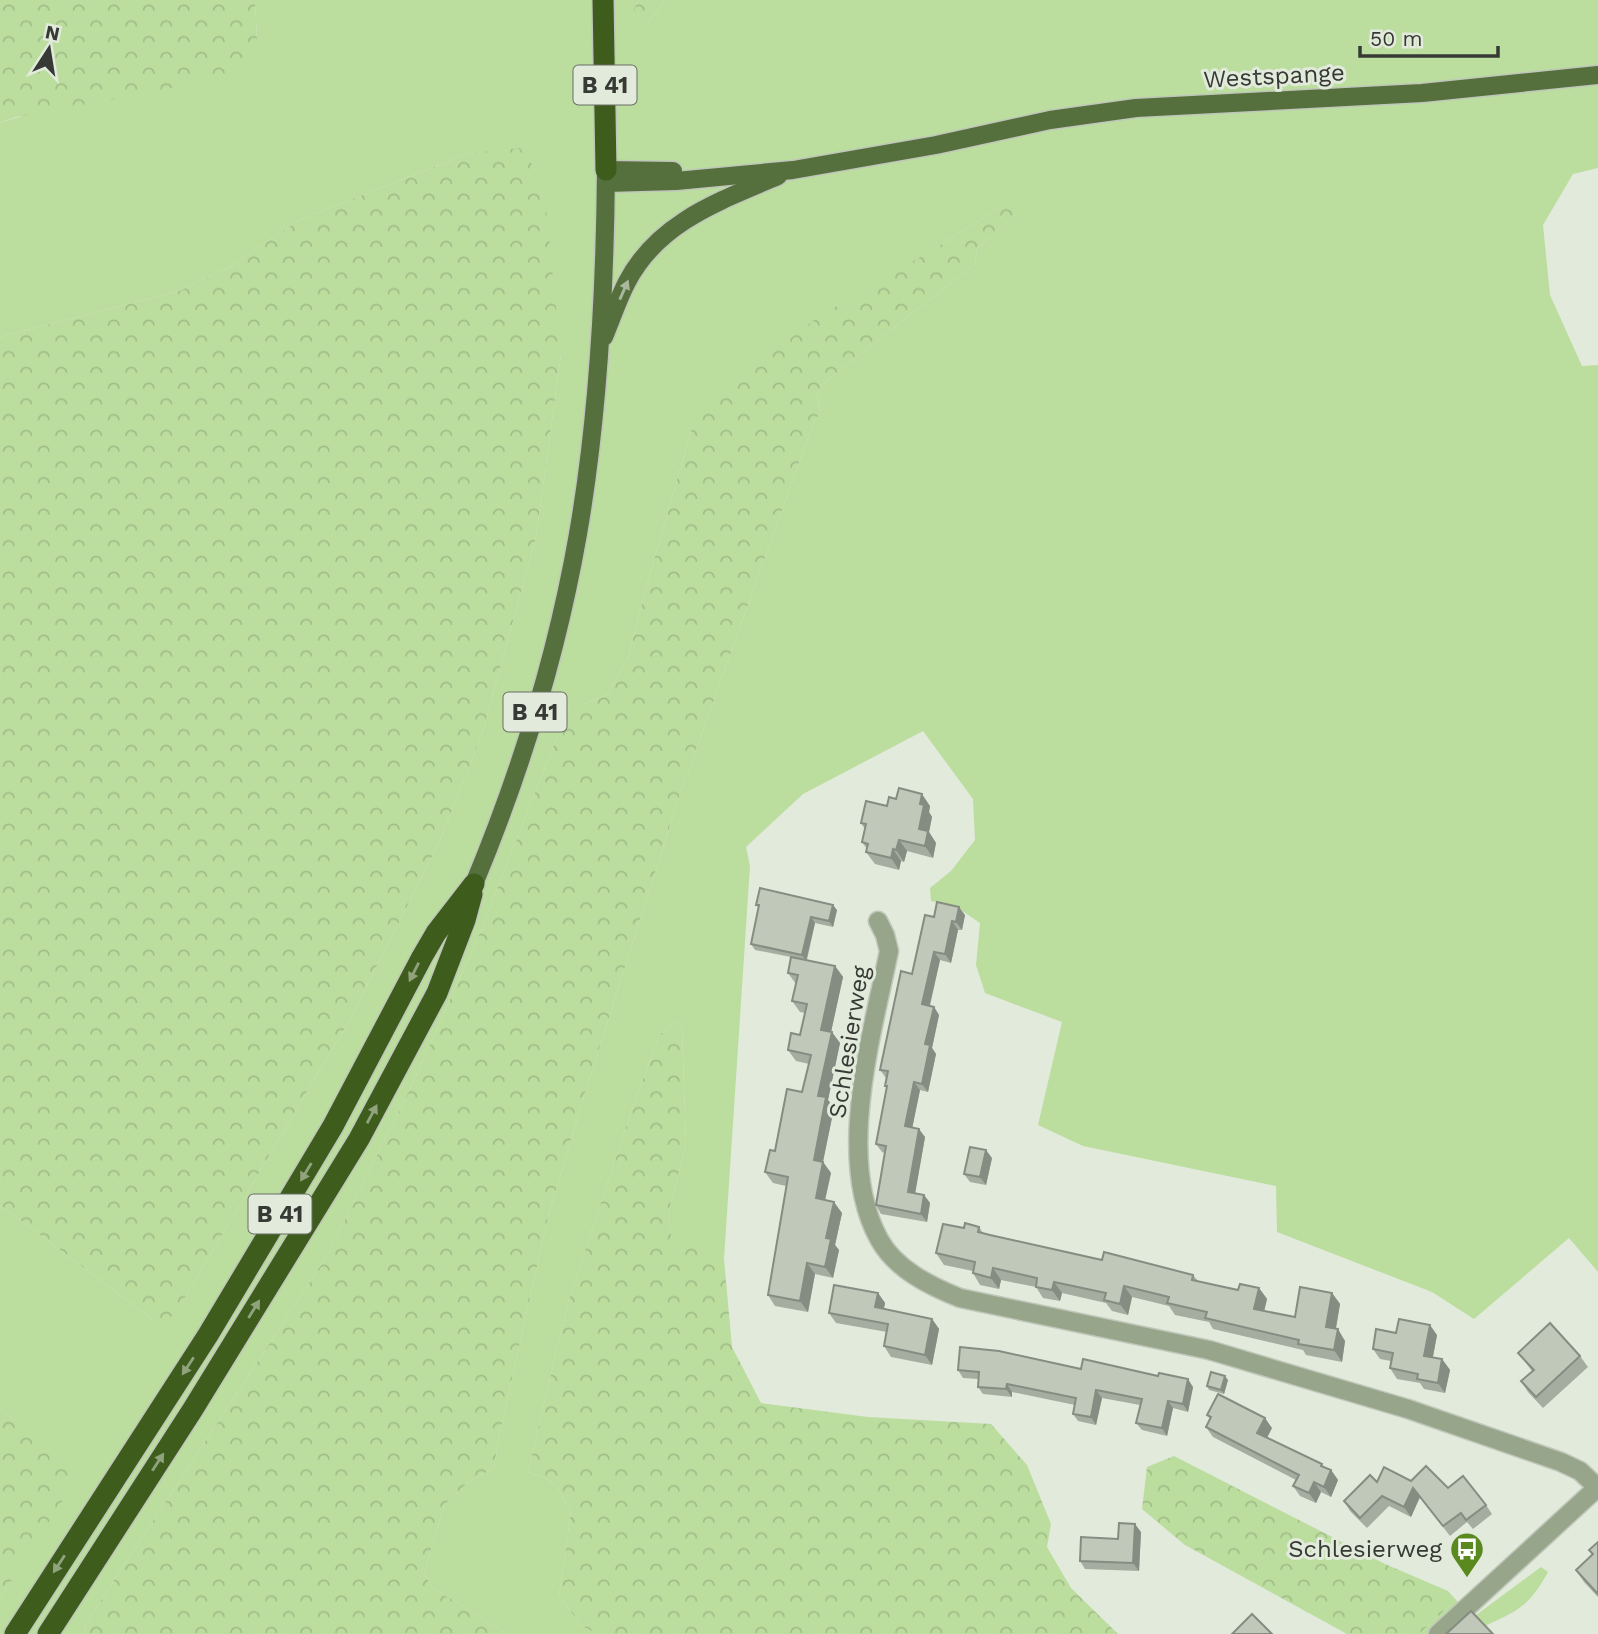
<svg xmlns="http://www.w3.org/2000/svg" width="1598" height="1634" viewBox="0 0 1598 1634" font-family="'Work Sans',sans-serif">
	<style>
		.grass { fill: #bbdd9e }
		.forest { fill: url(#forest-crowns) }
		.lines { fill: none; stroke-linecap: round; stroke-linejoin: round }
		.minor-casing { stroke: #c0c7ba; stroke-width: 21 }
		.major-casing { stroke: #c0c7ba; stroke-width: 21 }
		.highway-casing { stroke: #c0c7ba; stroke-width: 24 }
		.minor { stroke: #97a68a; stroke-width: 18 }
		.major { stroke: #55703c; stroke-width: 18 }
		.highway { stroke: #3e5c1c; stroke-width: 21 }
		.wall { fill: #a5aca0 }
		.shaded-wall { fill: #868c82 }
		.building { fill: #c0c8ba; stroke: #868c82; stroke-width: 2 }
		.oneway { fill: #aab99c }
		.oneway2 { fill: #90a37c }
		.labels { text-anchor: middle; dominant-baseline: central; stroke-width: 6; stroke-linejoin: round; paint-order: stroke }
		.shield { fill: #e2eadc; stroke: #6a6f66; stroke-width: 2 }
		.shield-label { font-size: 23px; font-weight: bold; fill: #373a34 }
		.street-label { font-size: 24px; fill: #373a34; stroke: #e2eadc }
		.poi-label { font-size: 24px; fill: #373a34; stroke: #e2eadc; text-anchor: end }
	</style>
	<defs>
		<pattern id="forest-crowns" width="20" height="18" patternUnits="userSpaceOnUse" patternTransform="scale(1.75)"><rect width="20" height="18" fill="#bbdd9e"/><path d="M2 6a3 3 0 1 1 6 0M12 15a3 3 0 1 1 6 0" fill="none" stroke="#a1be89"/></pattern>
	</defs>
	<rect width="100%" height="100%" fill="#e2eadc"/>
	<!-- grass -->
	<g class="grass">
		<path d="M 255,0 L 639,0 L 633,11 L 635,30 L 648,23 L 665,0 L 1598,0 L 1598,168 L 1573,174 L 1543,225 L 1550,295 L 1582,366 L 1598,365 L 1598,1272 L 1569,1238 L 1474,1319 L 1432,1292 L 1277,1232 L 1276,1186 L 1083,1146 L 1038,1125 L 1062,1022 L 985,993 L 976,965 L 980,923 L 955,906 L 931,901 L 930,888 L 951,871 L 975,840 L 973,799 L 923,731 L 803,794 L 746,847 L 750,866 L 724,1259 L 672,1240 L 668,1214 L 686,1144 L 682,1029 L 678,1021 L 660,1034 L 634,1103 L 568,1302 L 528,1472 L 545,1478 L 557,1486 L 571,1512 L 559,1596 L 582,1626 L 597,1634 L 508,1634 L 433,1588 L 424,1574 L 444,1505 L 470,1481 L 494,1468 L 498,1441 L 548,1217 L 585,1093 L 678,800 L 814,421 L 821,412 L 817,394 L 821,385 L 975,264 L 977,249 L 1015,215 L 1000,207 L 934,249 L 692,428 L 647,584 L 628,658 L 607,695 L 584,704 L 570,704 L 479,935 L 410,1089 L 327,1256 L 86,1623 L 84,1634 L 0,1634 L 0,1598 L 35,1541 L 70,1456 L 0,1410 L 0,1205 L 152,1319 L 184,1299 L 349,1021 L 439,843 L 482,734 L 536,537 L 561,355 L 470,153 L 299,220 L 231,266 L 179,291 L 0,337 L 0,123 L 257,40 Z"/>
		<path d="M 1541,1567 L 1548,1572 C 1539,1588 1531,1601 1515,1611 C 1502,1619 1486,1623 1475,1634 L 1419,1634 L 1456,1600 L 1472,1618 Z"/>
	</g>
	<!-- forest -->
	<g class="forest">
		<path d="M 0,0 L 255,0 L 257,40 L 240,69 L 164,90 L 16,117 L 0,123 Z"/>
		<path d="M 639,0 L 665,0 L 648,23 L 634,31 L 633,11 Z"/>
		<path d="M 520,148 L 543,179 L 561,355 L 536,537 L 482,734 L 439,843 L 349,1021 L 184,1299 L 168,1321 L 152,1319 L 0,1205 L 0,337 L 179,291 L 231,266 L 299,220 L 470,153 Z"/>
		<path d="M 1017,206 L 1015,215 L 977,249 L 975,264 L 821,385 L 817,395 L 821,412 L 814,421 L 678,800 L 585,1093 L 548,1217 L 498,1441 L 494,1468 L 470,1481 L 444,1505 L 424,1574 L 433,1588 L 508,1634 L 84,1634 L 86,1623 L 327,1256 L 410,1089 L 479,935 L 570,704 L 584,704 L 607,695 L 628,658 L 647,584 L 692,428 L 722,392 L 818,317 L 934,249 L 1000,207 Z"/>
		<path d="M 678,1021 L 682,1029 L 686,1144 L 668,1214 L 672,1239 L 724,1259 L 732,1347 L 761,1403 L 868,1417 L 991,1424 L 1027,1465 L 1051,1524 L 1047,1547 L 1071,1588 L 1118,1634 L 597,1634 L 582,1626 L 559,1596 L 571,1512 L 557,1486 L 545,1478 L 528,1472 L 568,1302 L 634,1103 L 660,1034 Z"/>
		<path d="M 0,1410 L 71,1456 L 79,1475 L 0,1598 Z"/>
		<path d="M 1174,1456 L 1385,1564 L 1448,1591 L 1456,1600 L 1419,1634 L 1347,1634 L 1185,1545 L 1142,1509 L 1147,1467 Z"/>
	</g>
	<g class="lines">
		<!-- minor casing -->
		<g class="minor-casing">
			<g id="minor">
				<path d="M 878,921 L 885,935 L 889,951 C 872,1035 835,1159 879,1239 C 895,1269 930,1286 960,1298 L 1209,1350 L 1408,1409 L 1561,1462 L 1580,1471 L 1598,1488"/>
				<path d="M 1438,1634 L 1598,1487"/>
			</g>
		</g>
		<!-- major casing -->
		<g class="major-casing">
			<g id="major">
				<path d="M 606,183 L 676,181 L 793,170 L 936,145 L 1050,120 L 1136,108 L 1422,93 L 1598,75"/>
				<path d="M 604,337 C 612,318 618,299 627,282 C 658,222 720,201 778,176"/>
				<path d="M 474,884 C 521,771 557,654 578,534 C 598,419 605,288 606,170 L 673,171"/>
			</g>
		</g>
		<!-- highway casing -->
		<g class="highway-casing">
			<g id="highway">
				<path d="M 603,0 L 606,170"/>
				<path d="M 15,1634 L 208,1335 L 333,1126 L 422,957 L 436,933 L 474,884"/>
				<path d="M 48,1634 L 193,1409 L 359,1139 L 437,993 L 465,920 L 472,894"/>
			</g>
		</g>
		<!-- minor -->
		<use href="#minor" class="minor"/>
		<!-- major -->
		<use href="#major" class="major"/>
		<!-- highway -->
		<use href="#highway" class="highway"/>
	</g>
	<!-- wall -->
	<g class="wall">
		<path d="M 887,806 L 930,806 L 929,812 L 932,817 L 929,832 L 936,843 L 933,858 L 907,851 L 904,862 L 901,861 L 899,870 L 875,864 L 866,852 L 867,849 L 862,842 L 865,829 L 861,823 Z"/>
		<path d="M 756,905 L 837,910 L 833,927 L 815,923 L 807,960 L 835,966 L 843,977 L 831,1032 L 840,1043 L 828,1100 L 834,1108 L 823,1162 L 831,1173 L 825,1200 L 842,1213 L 835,1245 L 839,1250 L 833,1278 L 815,1274 L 808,1312 L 775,1306 L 768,1295 L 786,1186 L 773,1183 L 765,1172 L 802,1092 L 809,1064 L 796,1061 L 788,1050 L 800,1035 L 805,1013 L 800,1012 L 792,1001 L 796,984 L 788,973 L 791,957 L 755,950 L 751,944 L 759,908 Z"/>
		<path d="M 965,915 L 962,930 L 958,930 L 951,963 L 940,960 L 930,1006 L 934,1007 L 939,1015 L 932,1048 L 936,1054 L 928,1092 L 920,1090 L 912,1128 L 925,1137 L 915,1193 L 924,1195 L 930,1203 L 927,1222 L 881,1214 L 876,1205 L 885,1153 L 882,1152 L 876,1144 L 887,1089 L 885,1086 L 886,1078 L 880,1070 L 912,974 L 934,917 Z"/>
		<path d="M 992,1158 L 986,1185 L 970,1182 L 964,1174 Z"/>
		<path d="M 979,1227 L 983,1233 L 1102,1260 L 1193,1275 L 1198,1281 L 1238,1290 L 1259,1288 L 1267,1299 L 1264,1311 L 1295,1317 L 1332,1293 L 1340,1304 L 1336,1329 L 1345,1341 L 1342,1362 L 1306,1355 L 1303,1350 L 1213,1329 L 1209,1322 L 1175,1315 L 1169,1306 L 1132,1297 L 1128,1315 L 1112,1311 L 1106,1303 L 1062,1293 L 1060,1301 L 1043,1298 L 1036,1287 L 1001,1280 L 999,1289 L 980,1285 L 973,1273 L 973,1271 L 944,1265 L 936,1253 Z"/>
		<path d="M 878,1293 L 885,1303 L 884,1309 L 932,1319 L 939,1329 L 932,1365 L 891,1357 L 884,1346 L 887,1332 L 836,1323 L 829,1313 Z"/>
		<path d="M 1396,1333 L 1437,1335 L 1433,1357 L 1442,1359 L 1450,1370 L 1445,1393 L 1424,1389 L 1420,1383 L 1397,1379 L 1390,1368 L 1391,1361 L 1380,1359 L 1373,1349 Z"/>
		<path d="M 1518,1353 L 1580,1356 L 1588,1367 L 1543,1408 L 1528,1392 L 1521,1381 L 1532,1371 Z"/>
		<path d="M 1081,1369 L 1193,1387 L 1188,1412 L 1173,1408 L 1167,1436 L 1142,1430 L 1136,1423 L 1140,1405 L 1102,1398 L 1096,1425 L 1078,1421 L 1073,1414 L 1075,1405 L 1012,1392 L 1012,1397 L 983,1394 L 978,1387 L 978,1379 L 963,1378 L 958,1370 Z"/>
		<path d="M 1228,1380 L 1224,1394 L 1209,1390 L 1207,1386 Z"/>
		<path d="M 1207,1415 L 1272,1428 L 1267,1438 L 1331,1470 L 1338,1480 L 1331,1497 L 1321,1492 L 1316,1503 L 1300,1496 L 1293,1486 L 1296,1480 L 1213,1437 L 1206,1427 L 1210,1419 Z"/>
		<path d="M 1411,1481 L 1448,1488 L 1486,1505 L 1492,1514 L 1473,1529 L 1467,1522 L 1450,1536 L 1420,1497 L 1411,1517 L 1389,1506 L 1367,1528 L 1350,1511 L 1344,1501 Z"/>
		<path d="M 1141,1532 L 1139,1571 L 1085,1569 L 1080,1561 Z"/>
		<path d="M 1598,1542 L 1598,1597 L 1584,1582 L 1576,1570 L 1592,1555 L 1589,1550 Z"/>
	</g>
	<!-- shaded-wall -->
	<g class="shaded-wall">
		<path d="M 922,794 L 930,806 L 929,812 L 932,817 L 929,832 L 936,843 L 933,858 L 925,846 L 919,829 L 920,804 Z"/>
		<path d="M 899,840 L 907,851 L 904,862 L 896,850 Z"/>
		<path d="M 893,849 L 901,861 L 899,870 L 891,858 Z"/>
		<path d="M 833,905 L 837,910 L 833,927 L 829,921 Z"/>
		<path d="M 959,907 L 965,915 L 962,930 L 956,922 Z"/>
		<path d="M 811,917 L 815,923 L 806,961 L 802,955 Z"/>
		<path d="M 952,921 L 958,930 L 951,963 L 945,954 Z"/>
		<path d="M 934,952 L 940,960 L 928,1012 L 922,1004 Z"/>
		<path d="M 835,966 L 843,977 L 829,1041 L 821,1030 Z"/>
		<path d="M 934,1007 L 939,1015 L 932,1048 L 936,1054 L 928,1092 L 922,1084 L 925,1044 Z"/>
		<path d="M 832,1032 L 840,1043 L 828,1100 L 834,1108 L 821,1171 L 814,1160 L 818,1096 Z"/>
		<path d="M 914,1082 L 920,1090 L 911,1134 L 905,1126 Z"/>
		<path d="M 919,1129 L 925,1137 L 914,1200 L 908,1192 Z"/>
		<path d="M 986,1150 L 992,1158 L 986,1185 L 980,1177 Z"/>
		<path d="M 823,1162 L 831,1173 L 823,1209 L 816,1198 Z"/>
		<path d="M 924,1195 L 930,1203 L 927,1222 L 921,1214 Z"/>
		<path d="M 834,1202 L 842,1213 L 835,1245 L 839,1250 L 833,1278 L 825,1267 L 826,1238 Z"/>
		<path d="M 807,1263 L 815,1274 L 808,1312 L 800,1301 Z"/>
		<path d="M 993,1268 L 1001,1280 L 999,1289 L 991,1278 Z"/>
		<path d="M 1054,1282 L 1062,1293 L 1060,1301 L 1052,1290 Z"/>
		<path d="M 1124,1286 L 1132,1297 L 1128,1315 L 1120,1304 Z"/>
		<path d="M 1259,1288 L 1267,1299 L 1262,1320 L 1254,1309 Z"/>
		<path d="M 878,1293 L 885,1303 L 882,1317 L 875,1307 Z"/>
		<path d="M 1332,1293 L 1340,1304 L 1334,1338 L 1326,1327 Z"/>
		<path d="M 932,1319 L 939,1329 L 932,1365 L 925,1355 Z"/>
		<path d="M 1430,1325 L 1437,1335 L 1431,1366 L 1424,1356 Z"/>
		<path d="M 1338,1329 L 1345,1341 L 1342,1362 L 1334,1350 Z"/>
		<path d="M 1442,1359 L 1450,1370 L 1445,1393 L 1438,1383 Z"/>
		<path d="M 1225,1376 L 1228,1380 L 1224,1394 L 1221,1390 Z"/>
		<path d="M 1188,1379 L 1193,1387 L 1188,1412 L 1183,1404 Z"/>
		<path d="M 1007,1384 L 1012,1392 L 1012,1397 L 1006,1389 Z"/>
		<path d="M 1096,1390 L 1102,1398 L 1096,1425 L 1091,1417 Z"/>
		<path d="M 1168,1401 L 1173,1408 L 1167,1436 L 1162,1428 Z"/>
		<path d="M 1265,1418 L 1272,1428 L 1264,1443 L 1257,1433 Z"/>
		<path d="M 1331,1470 L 1338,1480 L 1331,1497 L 1324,1487 Z"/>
		<path d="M 1314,1482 L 1321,1492 L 1316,1503 L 1309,1493 Z"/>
		<path d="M 1413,1488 L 1420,1497 L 1411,1517 L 1404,1507 Z"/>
		<path d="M 1135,1524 L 1141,1532 L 1139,1571 L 1133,1563 Z"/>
	</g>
	<!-- building -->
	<g class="building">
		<path d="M 899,788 L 922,794 L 920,804 L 924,805 L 919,829 L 928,831 L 925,846 L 899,840 L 896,850 L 893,849 L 891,858 L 866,852 L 868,844 L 862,842 L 866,824 L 861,823 L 866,801 L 887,806 L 889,797 L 896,799 Z"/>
		<path d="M 760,888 L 833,905 L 829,921 L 811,917 L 802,955 L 751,944 L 759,905 L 756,905 Z"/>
		<path d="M 937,902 L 959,907 L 956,922 L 952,921 L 945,954 L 934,952 L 922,1004 L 934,1007 L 925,1044 L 930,1045 L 922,1084 L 914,1082 L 905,1126 L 919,1129 L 908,1192 L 924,1195 L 921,1214 L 876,1205 L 886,1146 L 876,1144 L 887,1086 L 885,1086 L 888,1071 L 880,1070 L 901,971 L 912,974 L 925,915 L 934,917 Z"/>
		<path d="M 791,957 L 835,966 L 821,1030 L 832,1032 L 818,1096 L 826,1097 L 814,1160 L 823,1162 L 816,1198 L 834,1202 L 826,1238 L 831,1239 L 825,1267 L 807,1263 L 800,1301 L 768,1295 L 788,1177 L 765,1172 L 770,1150 L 775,1151 L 787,1089 L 802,1092 L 811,1055 L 788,1050 L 791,1033 L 800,1035 L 807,1004 L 792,1001 L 798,975 L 788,973 Z"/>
		<path d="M 970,1147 L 986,1150 L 980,1177 L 964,1174 Z"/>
		<path d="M 965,1223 L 979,1227 L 978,1232 L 990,1235 L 1102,1260 L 1104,1252 L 1193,1275 L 1192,1280 L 1238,1290 L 1240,1284 L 1259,1288 L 1254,1309 L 1295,1317 L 1300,1287 L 1332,1293 L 1326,1327 L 1338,1329 L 1334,1350 L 1298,1344 L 1299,1340 L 1205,1318 L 1207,1312 L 1167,1303 L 1169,1297 L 1124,1286 L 1120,1304 L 1104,1300 L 1106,1293 L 1054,1282 L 1052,1290 L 1036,1287 L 1037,1278 L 993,1268 L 991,1278 L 973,1273 L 975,1262 L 936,1253 L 943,1224 L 964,1228 Z"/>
		<path d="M 834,1285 L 878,1293 L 875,1307 L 932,1319 L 925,1355 L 884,1346 L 888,1324 L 829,1313 Z"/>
		<path d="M 1399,1319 L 1430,1325 L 1424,1356 L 1442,1359 L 1438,1383 L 1417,1379 L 1418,1374 L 1390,1368 L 1393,1353 L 1373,1349 L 1376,1329 L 1396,1333 Z"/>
		<path d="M 1550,1323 L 1580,1356 L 1536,1397 L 1521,1381 L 1534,1370 L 1518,1353 Z"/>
		<path d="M 960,1347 L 999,1351 L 1081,1369 L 1083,1359 L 1158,1376 L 1159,1373 L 1188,1379 L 1183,1404 L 1168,1401 L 1162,1428 L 1136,1423 L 1142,1399 L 1096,1390 L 1091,1417 L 1073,1414 L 1076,1398 L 1007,1384 L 1006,1389 L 978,1387 L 979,1372 L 958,1370 Z"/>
		<path d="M 1211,1372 L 1225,1376 L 1221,1390 L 1207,1386 Z"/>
		<path d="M 1218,1394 L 1265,1418 L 1257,1433 L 1322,1464 L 1321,1466 L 1331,1470 L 1324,1487 L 1314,1482 L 1309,1493 L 1293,1486 L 1299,1475 L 1206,1427 L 1211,1417 L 1207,1415 Z"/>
		<path d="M 1426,1466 L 1448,1488 L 1463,1476 L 1486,1505 L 1466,1520 L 1461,1513 L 1443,1526 L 1413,1488 L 1404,1507 L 1382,1496 L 1360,1518 L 1344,1501 L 1370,1475 L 1377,1482 L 1384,1467 L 1411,1481 Z"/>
		<path d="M 1119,1523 L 1135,1524 L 1133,1563 L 1080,1561 L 1081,1537 L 1118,1539 Z"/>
		<path d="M 1598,1542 L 1598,1594 L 1576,1570 L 1593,1554 L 1589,1550 Z"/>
		<path d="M 1471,1611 L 1493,1634 L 1446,1634 Z"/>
		<path d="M 1252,1614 L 1272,1634 L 1232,1634 Z"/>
	</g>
	<!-- one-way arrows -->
	<defs><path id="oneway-solid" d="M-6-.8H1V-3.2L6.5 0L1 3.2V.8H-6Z" transform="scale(1.75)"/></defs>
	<use class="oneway" href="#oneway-solid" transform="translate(624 290) rotate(-66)"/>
	<g class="oneway2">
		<use href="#oneway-solid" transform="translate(414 972) rotate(117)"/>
		<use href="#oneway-solid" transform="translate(372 1114) rotate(-62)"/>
		<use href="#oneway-solid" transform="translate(306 1172) rotate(121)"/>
		<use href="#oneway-solid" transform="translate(254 1309) rotate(-58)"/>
		<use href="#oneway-solid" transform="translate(188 1366) rotate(123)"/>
		<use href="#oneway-solid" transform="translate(158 1462) rotate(-57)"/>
		<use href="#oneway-solid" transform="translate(59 1564) rotate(123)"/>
	</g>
	<!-- icons -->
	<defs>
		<g id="bus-pin" transform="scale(1.75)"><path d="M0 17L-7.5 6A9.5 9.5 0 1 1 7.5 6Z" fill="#5a8a1f" stroke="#e2eadc"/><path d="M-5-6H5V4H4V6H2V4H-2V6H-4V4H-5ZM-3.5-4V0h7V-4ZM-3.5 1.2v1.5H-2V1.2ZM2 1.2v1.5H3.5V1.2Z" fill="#fff"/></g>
	</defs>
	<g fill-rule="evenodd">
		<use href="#bus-pin" x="1467" y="1549"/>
	</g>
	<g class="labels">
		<!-- shield labels -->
		<g class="shield">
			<rect x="573.5" y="65.5" width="63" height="39" rx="5"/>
			<rect x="503.5" y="692.5" width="63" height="39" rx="5"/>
			<rect x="248.5" y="1194.5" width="63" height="39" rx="5"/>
		</g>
		<g class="shield-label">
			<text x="605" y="85">B 41</text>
			<text x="535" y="712">B 41</text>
			<text x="280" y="1214">B 41</text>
		</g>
		<!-- street labels -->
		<g class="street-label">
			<text transform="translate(1274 76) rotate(-3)">Westspange</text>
			<text transform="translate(849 1042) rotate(-81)">Schlesierweg</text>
		</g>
		<!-- poi labels -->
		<g class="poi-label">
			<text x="1442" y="1549">Schlesierweg</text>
		</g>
	</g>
	<!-- north arrow -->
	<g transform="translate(49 49) rotate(12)" stroke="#e2eadc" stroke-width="5" paint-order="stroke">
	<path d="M0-5L12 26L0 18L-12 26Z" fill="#373a34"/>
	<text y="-10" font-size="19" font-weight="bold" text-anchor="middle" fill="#373a34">N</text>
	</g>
	<!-- scale -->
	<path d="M1360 46v10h138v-10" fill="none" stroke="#373a34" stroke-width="3.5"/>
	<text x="1370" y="46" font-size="21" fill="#373a34" stroke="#e2eadc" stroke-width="5" paint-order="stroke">50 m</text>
</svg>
